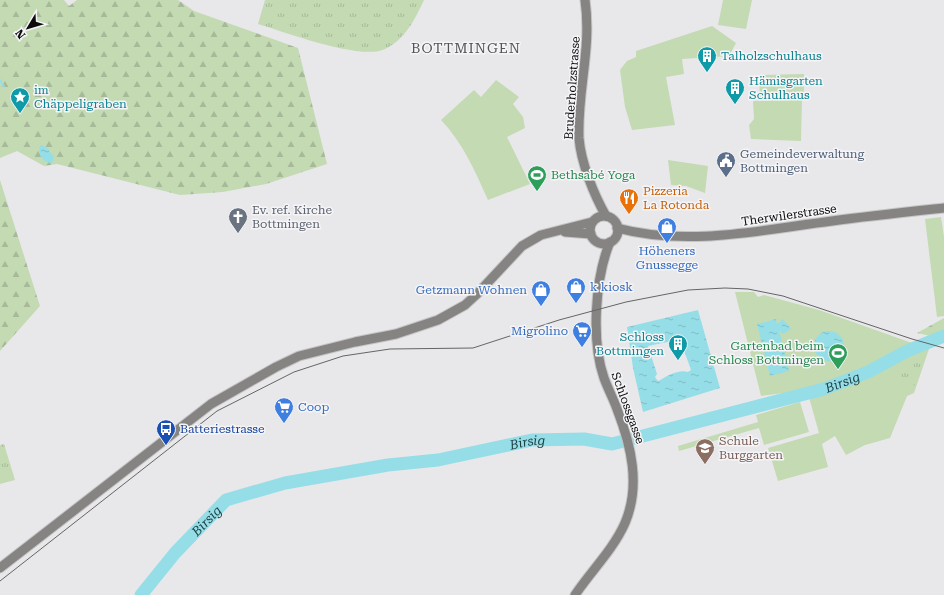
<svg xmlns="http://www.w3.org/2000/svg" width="944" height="595" viewBox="0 0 944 595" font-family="'Roboto Serif',serif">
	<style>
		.grass { fill: #c3dab3 }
		.forest { fill: url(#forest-firs) }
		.park { fill: url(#park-tufts) }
		.water { fill: url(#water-ripples); fill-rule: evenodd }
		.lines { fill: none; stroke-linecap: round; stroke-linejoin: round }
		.stream { stroke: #96dee7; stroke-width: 2 }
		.river { stroke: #96dee7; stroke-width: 13 }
		.secondary-casing { stroke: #c5c5c6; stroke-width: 11 }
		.secondary { stroke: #868483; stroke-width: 9 }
		.tram { stroke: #656566; stroke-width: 1 }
		.labels { text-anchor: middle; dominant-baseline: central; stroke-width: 3; stroke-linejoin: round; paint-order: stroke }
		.culture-label { font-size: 12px; fill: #0d838f; stroke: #f5f5f8; text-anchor: start }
		.street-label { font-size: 12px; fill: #0b0b0c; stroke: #f5f5f8 }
		.service-label { font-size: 12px; fill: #4e5e75; stroke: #f5f5f8; text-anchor: start }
		.leisure-label { font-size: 12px; fill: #27864d; stroke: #f5f5f8; text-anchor: start }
		.food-label { font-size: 12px; fill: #c56008; stroke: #f5f5f8; text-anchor: start }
		.worship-label { font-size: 12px; fill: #5b616d; stroke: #f5f5f8; text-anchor: start }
		.shop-label { font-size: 12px; fill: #366cbe; stroke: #f5f5f8; text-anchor: start }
		.transit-label { font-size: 12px; fill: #164399; stroke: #f5f5f8; text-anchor: start }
		.education-label { font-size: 12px; fill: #785e54; stroke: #f5f5f8; text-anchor: start }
		.water-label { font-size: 13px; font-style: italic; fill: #1c3f43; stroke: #f5f5f8 }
		.quarter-label { font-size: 14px; letter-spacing: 1px; fill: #555558; stroke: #f5f5f8 }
	</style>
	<defs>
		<pattern id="forest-firs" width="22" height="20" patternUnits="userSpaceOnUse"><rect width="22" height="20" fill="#c3dab3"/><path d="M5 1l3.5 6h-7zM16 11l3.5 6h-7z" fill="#a6ba99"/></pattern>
		<pattern id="park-tufts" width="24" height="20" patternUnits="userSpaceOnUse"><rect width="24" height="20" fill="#c3dab3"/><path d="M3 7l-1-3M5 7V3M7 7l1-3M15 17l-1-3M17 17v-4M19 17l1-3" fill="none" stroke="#a6ba99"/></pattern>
		<pattern id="water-ripples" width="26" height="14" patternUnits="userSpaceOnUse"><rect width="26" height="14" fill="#96dee7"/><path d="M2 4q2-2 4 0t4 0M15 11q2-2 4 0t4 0" fill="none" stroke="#80bdc5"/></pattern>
	</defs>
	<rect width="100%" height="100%" fill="#e8e8ea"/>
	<!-- grass -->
	<g class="grass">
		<path d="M 723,0 L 752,0 L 746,29 L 718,25 Z"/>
		<path d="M 712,26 L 736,43 L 729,56 L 682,59 L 684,74 L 666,77 L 675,125 L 632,130 L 625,107 L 620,70 L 627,61 L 636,57 L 636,51 Z"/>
		<path d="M 804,74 L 804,98 L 760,99 L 759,75 Z"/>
		<path d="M 496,80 L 519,97 L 513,104 L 523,117 L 525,128 L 507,137 L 530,184 L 488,200 C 475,171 463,143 441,120 L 474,90 L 481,97 Z"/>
		<path d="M 802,99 L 801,141 L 751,139 L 749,125 L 754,119 L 753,101 Z"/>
		<path d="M 668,160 L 708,166 L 705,193 L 686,186 L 671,185 Z"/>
		<path d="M 941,217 L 944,237 L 944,316 L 937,317 L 925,219 Z"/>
		<path d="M 735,292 L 754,292 L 758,297 L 764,295 L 819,310 L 929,349 L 914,393 L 907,396 L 890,438 L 865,445 L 846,455 L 835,436 L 822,444 L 828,467 L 778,481 L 768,448 L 819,433 L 807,390 L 761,396 Z"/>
		<path d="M 800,402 L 809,432 L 764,445 L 759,428 L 679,451 L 678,446 L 758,422 L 756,415 Z"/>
	</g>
	<!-- forest -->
	<g class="forest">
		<path d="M 0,0 L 64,0 L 69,6 L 77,0 L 178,0 L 194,11 L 298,48 L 327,164 L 266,184 L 223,192 L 180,195 L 57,164 L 44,166 L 17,151 L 0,158 Z"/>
		<path d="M 0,180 L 40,306 L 0,351 Z"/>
		<path d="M 944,318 L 944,339 L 917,333 Z"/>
	</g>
	<!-- park -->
	<g class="park">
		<path d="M 265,0 L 424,0 C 415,19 405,40 385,49 C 361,61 285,32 258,24 Z"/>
		<path d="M 919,360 L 921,363 L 912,393 L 909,395 L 897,372 Z"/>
		<path d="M 4,444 L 15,480 L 0,484 L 0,445 Z"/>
	</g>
	<!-- water -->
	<g class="water">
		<path d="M 40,145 C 47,145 50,152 54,157 L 52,163 C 43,163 37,154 40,145 Z"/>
		<path d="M 698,310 L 720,388 L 643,412 L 633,368 L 627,327 ZM 679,337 L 683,338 L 681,342 L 691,370 L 688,372 C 679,369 666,376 659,381 L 657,380 L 655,377 L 657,374 L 648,346 L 677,340 Z"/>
		<path d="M 776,319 L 777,324 L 783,319 L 791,329 L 783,334 L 779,330 L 789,371 L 770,376 L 757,324 Z"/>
		<circle cx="829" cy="346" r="15"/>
	</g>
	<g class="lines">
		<!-- stream -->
		<path class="stream" d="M 0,80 L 4,87"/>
		<!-- river -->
		<path class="river" id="s1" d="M 141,595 L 175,553 L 226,500 L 285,483 L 388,465 L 438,460 L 532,440 L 584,439 L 612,444 L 824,389 L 868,372 L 907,351 L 944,336"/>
		<!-- secondary casing -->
		<g class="secondary-casing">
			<g id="secondary">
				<path d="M 585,0 C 592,49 577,91 579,138 C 581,163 594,195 606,216"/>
				<circle cx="604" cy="230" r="14"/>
				<path d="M 617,228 C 688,247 761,230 832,221 C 869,216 907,212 944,208"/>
				<path d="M 565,232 L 591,234"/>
				<path d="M 0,568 L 211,404 L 276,367 L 299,356 L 355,342 L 396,334 L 438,320 L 465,305 L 477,294 L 522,246 L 541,235 L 592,222"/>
				<path d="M 575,595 C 591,571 613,550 625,523 C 641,485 631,445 617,409 C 613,398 608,389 604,378 C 591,341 595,278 610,242"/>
			</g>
		</g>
		<!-- secondary -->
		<use href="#secondary" class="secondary"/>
		<!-- tram -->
		<path class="tram" d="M 0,581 L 217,411 L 294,372 L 343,356 L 390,349 L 473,348 L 559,320 L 626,302 L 688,290 L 725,288 L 748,289 L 783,296 L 912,339 L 944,348"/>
	</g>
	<!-- icons -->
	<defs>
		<g id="building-pin" transform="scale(1)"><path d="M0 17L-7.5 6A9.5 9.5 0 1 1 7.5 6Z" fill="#0f9aa8" stroke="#f5f5f8"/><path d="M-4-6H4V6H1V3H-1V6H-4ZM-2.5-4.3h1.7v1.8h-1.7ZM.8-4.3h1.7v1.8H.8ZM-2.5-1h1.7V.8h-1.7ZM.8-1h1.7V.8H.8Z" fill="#fff"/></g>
		<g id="sight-pin" transform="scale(1)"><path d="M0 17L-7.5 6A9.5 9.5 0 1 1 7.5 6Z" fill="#0f9aa8" stroke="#f5f5f8"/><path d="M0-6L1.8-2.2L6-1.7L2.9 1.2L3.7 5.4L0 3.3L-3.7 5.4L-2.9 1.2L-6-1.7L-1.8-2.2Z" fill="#fff"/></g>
		<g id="civic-pin" transform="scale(1)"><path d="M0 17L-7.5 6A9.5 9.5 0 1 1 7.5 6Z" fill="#5c6f8a" stroke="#f5f5f8"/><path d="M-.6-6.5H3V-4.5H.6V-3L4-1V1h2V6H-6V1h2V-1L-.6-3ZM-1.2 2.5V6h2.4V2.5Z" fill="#fff"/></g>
		<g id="stadium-pin" transform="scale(1)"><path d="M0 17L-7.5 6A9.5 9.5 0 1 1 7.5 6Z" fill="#2e9e5b" stroke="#f5f5f8"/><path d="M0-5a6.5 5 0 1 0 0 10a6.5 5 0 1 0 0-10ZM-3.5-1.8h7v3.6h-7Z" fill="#fff"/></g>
		<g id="restaurant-pin" transform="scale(1)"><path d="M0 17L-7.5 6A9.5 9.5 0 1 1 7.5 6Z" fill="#e8710a" stroke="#f5f5f8"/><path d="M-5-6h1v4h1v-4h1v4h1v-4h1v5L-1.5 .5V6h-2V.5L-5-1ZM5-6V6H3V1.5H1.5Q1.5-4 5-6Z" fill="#fff"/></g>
		<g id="church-pin" transform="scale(1)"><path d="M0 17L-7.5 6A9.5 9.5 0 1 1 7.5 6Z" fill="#6b7280" stroke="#f5f5f8"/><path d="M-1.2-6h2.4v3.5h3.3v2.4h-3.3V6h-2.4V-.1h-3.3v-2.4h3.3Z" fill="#fff"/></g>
		<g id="shop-pin" transform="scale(1)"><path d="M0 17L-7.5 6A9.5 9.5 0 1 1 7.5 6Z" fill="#3f7fe0" stroke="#f5f5f8"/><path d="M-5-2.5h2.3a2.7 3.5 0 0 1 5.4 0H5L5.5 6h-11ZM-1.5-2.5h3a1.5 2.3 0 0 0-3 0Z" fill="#fff"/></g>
		<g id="supermarket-pin" transform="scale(1)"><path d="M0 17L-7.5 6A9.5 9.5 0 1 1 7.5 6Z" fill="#3f7fe0" stroke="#f5f5f8"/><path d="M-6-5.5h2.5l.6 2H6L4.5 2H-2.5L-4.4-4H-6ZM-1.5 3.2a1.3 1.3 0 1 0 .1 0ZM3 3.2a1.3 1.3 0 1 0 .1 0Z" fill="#fff"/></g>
		<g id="bus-pin" transform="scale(1)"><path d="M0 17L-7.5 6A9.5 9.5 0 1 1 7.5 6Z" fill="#1a4fb4" stroke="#f5f5f8"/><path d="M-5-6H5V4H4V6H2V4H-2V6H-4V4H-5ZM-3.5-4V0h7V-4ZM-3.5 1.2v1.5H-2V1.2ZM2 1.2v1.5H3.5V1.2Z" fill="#fff"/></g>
		<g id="school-pin" transform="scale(1)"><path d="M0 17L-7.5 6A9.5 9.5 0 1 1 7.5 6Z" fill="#8d6e63" stroke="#f5f5f8"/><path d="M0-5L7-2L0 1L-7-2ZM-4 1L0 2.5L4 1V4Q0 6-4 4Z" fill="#fff"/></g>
	</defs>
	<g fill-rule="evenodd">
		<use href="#building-pin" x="707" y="56"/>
		<use href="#building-pin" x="735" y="88"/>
		<use href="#sight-pin" x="20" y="97"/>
		<use href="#civic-pin" x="726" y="161"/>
		<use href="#stadium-pin" x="537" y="175"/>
		<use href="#restaurant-pin" x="629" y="198"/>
		<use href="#church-pin" x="238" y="217"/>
		<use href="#shop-pin" x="667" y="227"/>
		<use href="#shop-pin" x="576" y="287"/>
		<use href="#shop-pin" x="541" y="290"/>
		<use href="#supermarket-pin" x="582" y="331"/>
		<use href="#building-pin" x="678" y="344"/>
		<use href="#stadium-pin" x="838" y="353"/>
		<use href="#supermarket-pin" x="284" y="407"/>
		<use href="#bus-pin" x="166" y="429"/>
		<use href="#school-pin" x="705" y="448"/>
	</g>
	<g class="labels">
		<!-- culture labels -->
		<g class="culture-label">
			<text x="721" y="56">Talholzschulhaus</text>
			<text x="749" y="81">Hämisgarten<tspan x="749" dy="14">Schulhaus</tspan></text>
			<text x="34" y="90">im<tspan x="34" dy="14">Chäppeligraben</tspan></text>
			<text x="664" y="337" text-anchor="end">Schloss<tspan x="664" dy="14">Bottmingen</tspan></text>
		</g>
		<!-- street labels -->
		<g class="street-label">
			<text transform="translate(572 88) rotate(-86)">Bruderholzstrasse</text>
			<text transform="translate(789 215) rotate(-8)">Therwilerstrasse</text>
			<text transform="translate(628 408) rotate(70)">Schlossgasse</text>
		</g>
		<!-- service labels -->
		<g class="service-label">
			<text x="740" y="154">Gemeindeverwaltung<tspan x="740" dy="14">Bottmingen</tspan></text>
		</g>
		<!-- leisure labels -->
		<g class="leisure-label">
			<text x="551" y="175">Bethsabé Yoga</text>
			<text x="824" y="346" text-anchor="end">Gartenbad beim<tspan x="824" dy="14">Schloss Bottmingen</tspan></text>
		</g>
		<!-- food labels -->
		<g class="food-label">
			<text x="643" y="191">Pizzeria<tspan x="643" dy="14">La Rotonda</tspan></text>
		</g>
		<!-- worship labels -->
		<g class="worship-label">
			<text x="252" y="210">Ev. ref. Kirche<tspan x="252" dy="14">Bottmingen</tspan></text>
		</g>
		<!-- shop labels -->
		<g class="shop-label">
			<text x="667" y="251" text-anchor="middle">Höheners<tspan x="667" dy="14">Gnussegge</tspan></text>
			<text x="590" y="287">k kiosk</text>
			<text x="527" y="290" text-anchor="end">Getzmann Wohnen</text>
			<text x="568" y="331" text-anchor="end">Migrolino</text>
			<text x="298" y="407">Coop</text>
		</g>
		<!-- transit labels -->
		<g class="transit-label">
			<text x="180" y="429">Batteriestrasse</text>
		</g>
		<!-- education labels -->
		<g class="education-label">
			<text x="719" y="441">Schule<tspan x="719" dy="14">Burggarten</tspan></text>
		</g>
		<!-- water labels -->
		<g class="water-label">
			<text stroke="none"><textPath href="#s1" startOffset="759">Birsig</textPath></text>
			<text stroke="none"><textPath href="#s1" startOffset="435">Birsig</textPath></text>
			<text stroke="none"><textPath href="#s1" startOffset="99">Birsig</textPath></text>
		</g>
		<!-- quarter labels -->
		<g class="quarter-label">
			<text x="466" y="48">BOTTMINGEN</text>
		</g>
	</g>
	<!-- north arrow -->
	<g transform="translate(28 28) rotate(232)" stroke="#f5f5f8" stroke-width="3" paint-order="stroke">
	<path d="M0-3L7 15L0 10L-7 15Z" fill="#0b0b0c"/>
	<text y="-6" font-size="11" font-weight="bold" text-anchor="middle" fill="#0b0b0c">N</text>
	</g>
</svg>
